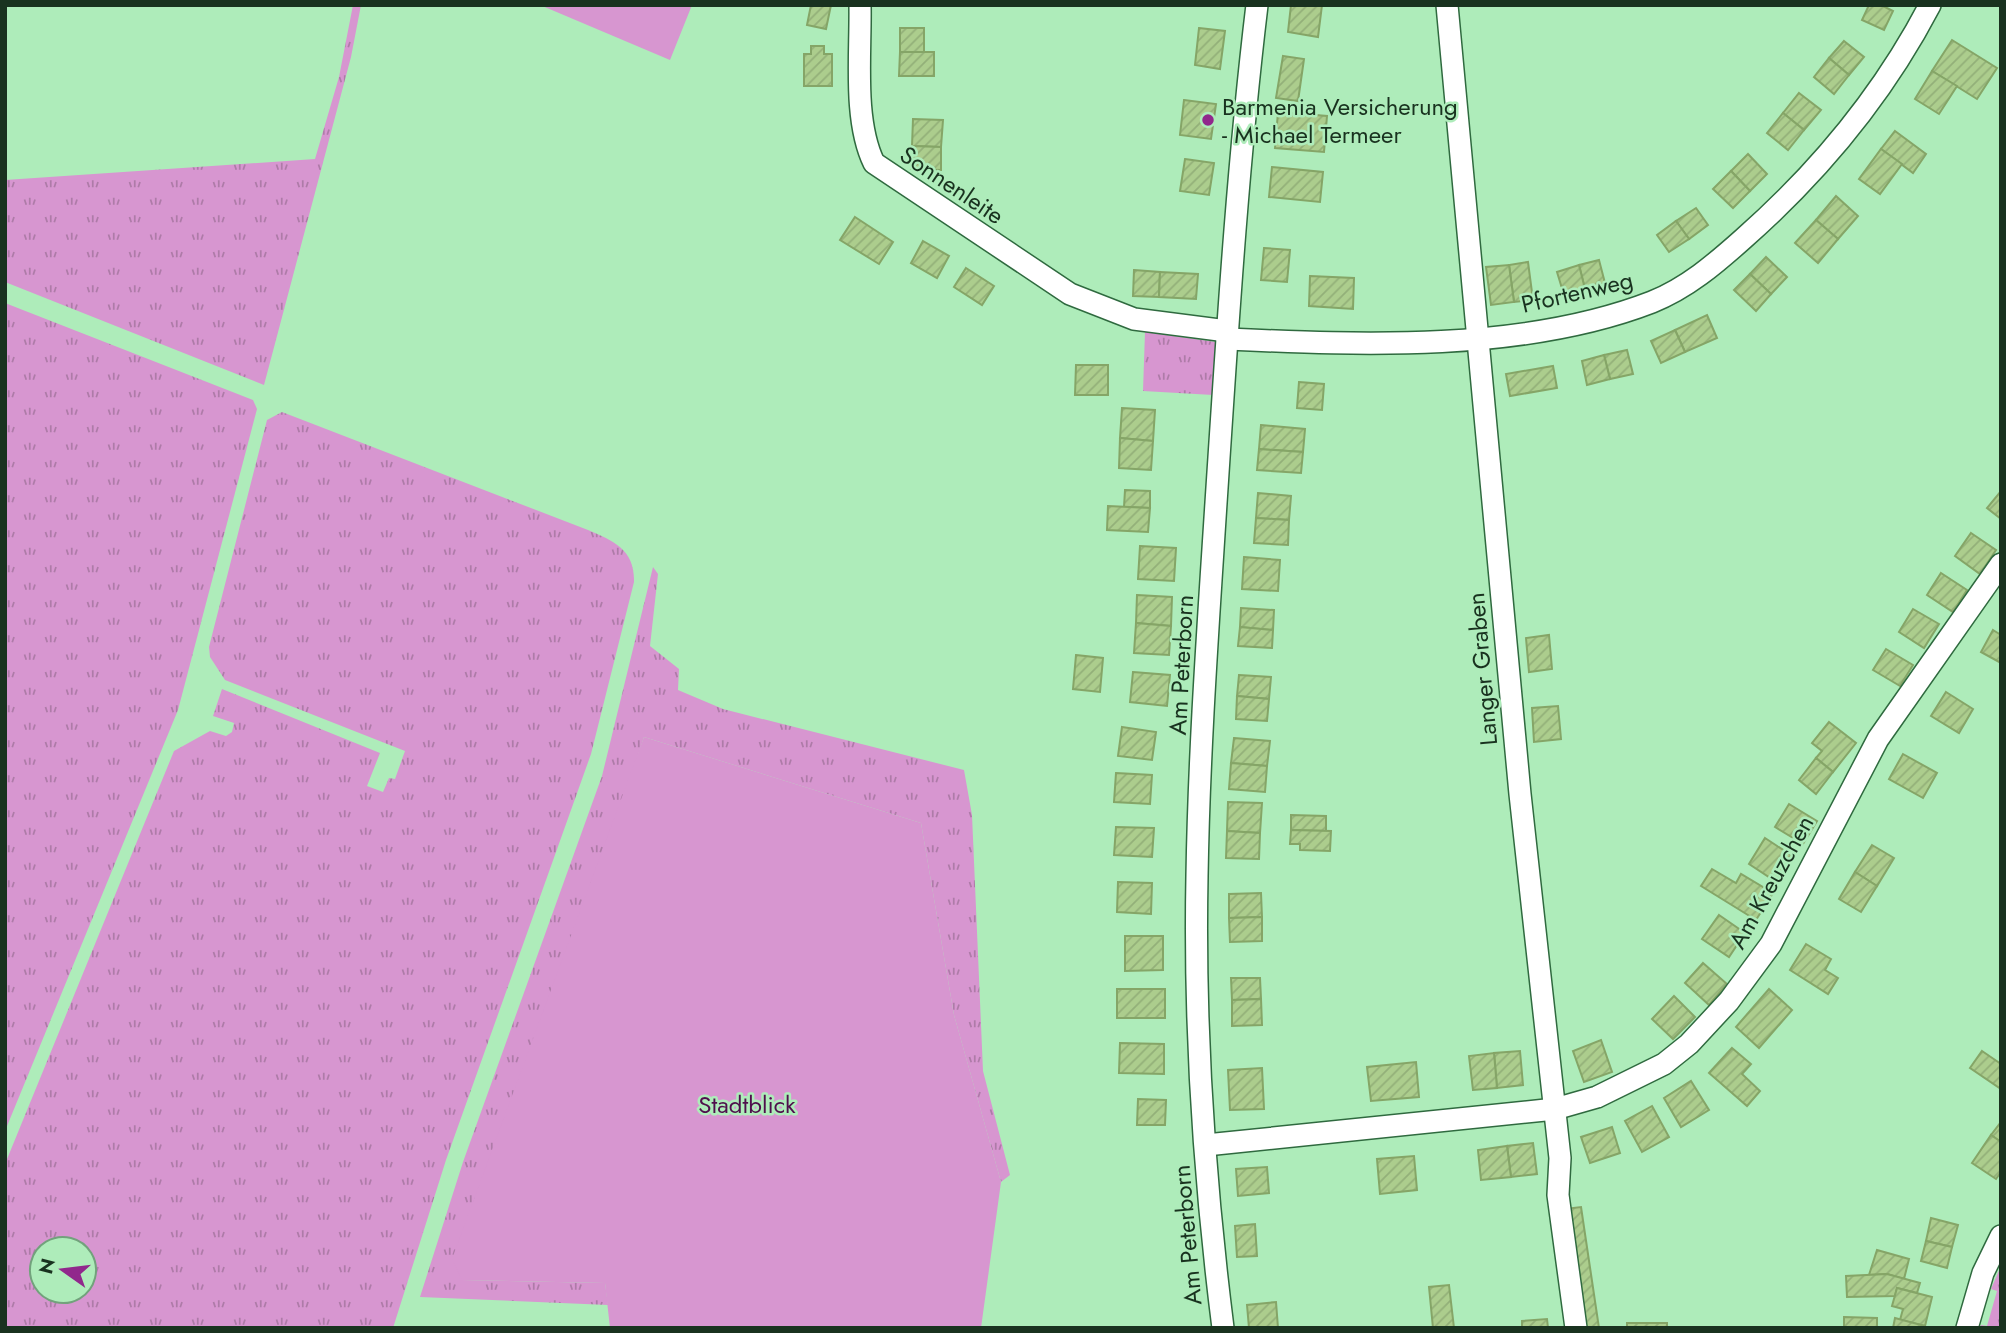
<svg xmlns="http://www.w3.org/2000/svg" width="2006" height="1333" viewBox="0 0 2006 1333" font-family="Jost,sans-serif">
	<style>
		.grass { fill: url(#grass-tufts); fill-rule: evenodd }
		.garden { fill: #d796d0 }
		.building { fill: url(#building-hatch); stroke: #85a567; stroke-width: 2 }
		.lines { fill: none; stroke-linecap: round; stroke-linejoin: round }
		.street-casing { stroke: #2f6a3f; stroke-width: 24 }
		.street { stroke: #fff; stroke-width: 21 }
		.poi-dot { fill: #91288c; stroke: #aeecba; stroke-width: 2.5 }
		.labels { text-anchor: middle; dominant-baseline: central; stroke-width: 5; stroke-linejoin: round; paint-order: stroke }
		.poi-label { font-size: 24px; fill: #19321f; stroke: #aeecba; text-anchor: start }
		.street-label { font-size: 24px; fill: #19321f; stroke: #aeecba }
		.park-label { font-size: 24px; fill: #4f0f4c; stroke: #aeecba }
	</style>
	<defs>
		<pattern id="grass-tufts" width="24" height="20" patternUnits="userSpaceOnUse" patternTransform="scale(1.75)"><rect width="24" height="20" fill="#d796d0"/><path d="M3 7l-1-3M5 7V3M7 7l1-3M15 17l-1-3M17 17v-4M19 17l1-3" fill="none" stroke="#ae7ba8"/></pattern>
		<pattern id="building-hatch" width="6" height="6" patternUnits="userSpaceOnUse" patternTransform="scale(1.75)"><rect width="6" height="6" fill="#accd8d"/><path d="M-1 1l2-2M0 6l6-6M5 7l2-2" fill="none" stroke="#93b079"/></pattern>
	</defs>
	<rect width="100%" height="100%" fill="#aeecba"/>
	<!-- grass -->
	<g class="grass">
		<path d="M 353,5 L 361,5 L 351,57 L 264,385 L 5,282 L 5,180 L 315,159 L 339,77 Z"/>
		<path d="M 5,303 L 253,400 L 257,409 L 178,710 L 5,1131 Z"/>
		<path d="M 1145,332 L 1216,342 L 1213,395 L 1143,391 Z"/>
		<path d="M 282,412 L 588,530 C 614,541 635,550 634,582 L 591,754 L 446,1160 L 393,1328 L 5,1328 L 5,1164 L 174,751 L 210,731 L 226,736 L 232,732 L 234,723 L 213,716 L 222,689 L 380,753 L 367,786 L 383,792 L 389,778 L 395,779 L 405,751 L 225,680 L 210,657 L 209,647 L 267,420 ZM 42,1249 L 84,1249 L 84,1291 L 42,1291 Z"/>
		<path d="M 653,567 L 658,574 L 650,646 L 679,669 L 678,690 L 723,709 L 964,770 L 972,815 L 983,1071 L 1010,1175 L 1001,1182 L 954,1015 L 921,823 L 644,737 L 463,1280 L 605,1283 L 608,1305 L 420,1297 L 463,1162 L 602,776 Z"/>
		<path d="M 2001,1266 L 2001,1328 L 1980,1328 L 1981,1325 L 1987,1326 L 1997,1291 L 1991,1289 Z"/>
	</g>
	<!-- garden -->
	<g class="garden">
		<path d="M 540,5 L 692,5 L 670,60 Z"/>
		<path d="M 644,737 L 921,823 L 954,1015 L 1001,1182 L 981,1328 L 610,1328 L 605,1283 L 462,1280 L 452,1259 Z"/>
	</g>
	<!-- building -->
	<g class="building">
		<path d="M 811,5 L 831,5 L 826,29 L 807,25 Z"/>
		<path d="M 1291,5 L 1322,5 L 1318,37 L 1288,32 Z"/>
		<path d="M 1869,5 L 1881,5 L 1893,11 L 1884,30 L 1862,20 Z"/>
		<rect x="900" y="28" width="24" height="24"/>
		<path d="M 1199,28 L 1225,31 L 1220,69 L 1195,65 Z"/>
		<path d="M 1952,40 L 1997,68 L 1977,99 L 1932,71 Z"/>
		<path d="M 1844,41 L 1864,57 L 1849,75 L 1829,58 Z"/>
		<path d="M 811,46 L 824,46 L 824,54 L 832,54 L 832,86 L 804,86 L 804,54 L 811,54 Z"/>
		<path d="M 900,52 L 934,52 L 934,76 L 899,76 Z"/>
		<path d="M 1283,56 L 1304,59 L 1298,101 L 1276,98 Z"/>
		<path d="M 1829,58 L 1849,75 L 1834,94 L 1814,77 Z"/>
		<path d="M 1932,71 L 1957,86 L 1939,114 L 1915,99 Z"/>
		<path d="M 1799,93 L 1821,110 L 1804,130 L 1783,113 Z"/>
		<path d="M 1184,100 L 1216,104 L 1211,139 L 1180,135 Z"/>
		<path d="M 1278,112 L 1327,116 L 1324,152 L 1275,148 Z"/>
		<path d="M 1783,113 L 1804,130 L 1788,150 L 1767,133 Z"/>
		<path d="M 913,119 L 943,120 L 941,147 L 912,146 Z"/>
		<path d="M 1895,131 L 1926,154 L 1913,173 L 1881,149 Z"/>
		<path d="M 912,146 L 941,147 L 941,170 L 911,169 Z"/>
		<path d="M 1881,149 L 1902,164 L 1880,194 L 1859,179 Z"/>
		<path d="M 1748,154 L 1767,174 L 1750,191 L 1731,171 Z"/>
		<path d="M 1185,159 L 1214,163 L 1209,195 L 1180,191 Z"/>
		<path d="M 1272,167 L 1323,172 L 1320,202 L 1269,197 Z"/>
		<path d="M 1731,171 L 1750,191 L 1733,208 L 1713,189 Z"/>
		<path d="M 1836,196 L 1858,216 L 1838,239 L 1816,220 Z"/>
		<path d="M 1696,208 L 1708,225 L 1689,239 L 1676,221 Z"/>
		<path d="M 855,217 L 893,242 L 879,264 L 840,240 Z"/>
		<path d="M 1816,220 L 1838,239 L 1818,263 L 1795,243 Z"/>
		<path d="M 1676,221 L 1689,239 L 1669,252 L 1657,235 Z"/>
		<path d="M 923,241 L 949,256 L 937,278 L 911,263 Z"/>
		<path d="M 1264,248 L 1290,250 L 1287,282 L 1261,280 Z"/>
		<path d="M 1766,257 L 1787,277 L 1771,294 L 1750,274 Z"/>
		<path d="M 1599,260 L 1605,283 L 1585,289 L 1579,265 Z"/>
		<path d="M 1528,262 L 1533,300 L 1514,302 L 1509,265 Z"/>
		<path d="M 1509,265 L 1514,302 L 1491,305 L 1486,267 Z"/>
		<path d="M 1579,265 L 1585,289 L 1564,295 L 1557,272 Z"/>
		<path d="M 966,268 L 994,286 L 982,305 L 954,287 Z"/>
		<path d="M 1134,270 L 1160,272 L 1159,297 L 1133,296 Z"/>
		<path d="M 1160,272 L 1198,274 L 1196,299 L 1159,297 Z"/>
		<path d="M 1750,274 L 1771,294 L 1756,311 L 1734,290 Z"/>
		<path d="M 1310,276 L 1354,278 L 1353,309 L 1309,306 Z"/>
		<path d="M 1707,315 L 1717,338 L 1685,352 L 1675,330 Z"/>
		<path d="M 1675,330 L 1685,352 L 1661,363 L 1651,341 Z"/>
		<path d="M 1627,350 L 1633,374 L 1610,379 L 1604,355 Z"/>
		<path d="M 1604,355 L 1610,379 L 1587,385 L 1582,361 Z"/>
		<path d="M 1076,365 L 1108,365 L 1108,395 L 1075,395 Z"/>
		<path d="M 1553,366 L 1557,388 L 1510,396 L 1506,374 Z"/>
		<path d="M 1299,382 L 1324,384 L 1322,410 L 1297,408 Z"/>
		<path d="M 1122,408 L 1155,410 L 1153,441 L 1120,438 Z"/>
		<path d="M 1261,425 L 1305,429 L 1303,452 L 1259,449 Z"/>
		<path d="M 1120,438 L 1153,441 L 1151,470 L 1119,468 Z"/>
		<path d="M 1259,449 L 1303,452 L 1301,473 L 1257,470 Z"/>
		<path d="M 1125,490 L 1150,491 L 1150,508 L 1124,507 Z"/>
		<path d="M 2001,491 L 2001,519 L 1987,508 Z"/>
		<path d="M 1258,493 L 1291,496 L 1289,520 L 1256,518 Z"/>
		<path d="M 1108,506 L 1150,508 L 1148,532 L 1107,530 Z"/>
		<path d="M 1256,518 L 1289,520 L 1288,545 L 1254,543 Z"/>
		<path d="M 1971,533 L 1996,550 L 1980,574 L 1955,556 Z"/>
		<path d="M 1140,546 L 1176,548 L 1174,581 L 1138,579 Z"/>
		<path d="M 1244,557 L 1280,560 L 1278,591 L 1242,589 Z"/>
		<path d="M 1941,573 L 1967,590 L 1953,612 L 1927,595 Z"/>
		<path d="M 1137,595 L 1172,597 L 1171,626 L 1136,623 Z"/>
		<path d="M 1241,608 L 1274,610 L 1273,630 L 1240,627 Z"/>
		<path d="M 1913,609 L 1939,624 L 1924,648 L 1899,632 Z"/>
		<path d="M 1136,623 L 1171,626 L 1169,655 L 1134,653 Z"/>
		<path d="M 1240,627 L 1273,630 L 1272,648 L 1238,646 Z"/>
		<path d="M 1993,630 L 2001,635 L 2001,663 L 1981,652 Z"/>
		<path d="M 1549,635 L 1552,669 L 1529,672 L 1526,638 Z"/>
		<path d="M 1886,649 L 1913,665 L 1900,686 L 1873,670 Z"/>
		<path d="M 1076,655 L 1103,658 L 1100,692 L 1073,689 Z"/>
		<path d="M 1133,672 L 1170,675 L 1167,706 L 1130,702 Z"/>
		<path d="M 1239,675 L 1271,677 L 1269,699 L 1237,696 Z"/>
		<path d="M 1946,692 L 1973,709 L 1959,733 L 1931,716 Z"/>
		<path d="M 1237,696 L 1269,699 L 1267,721 L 1236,719 Z"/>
		<path d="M 1558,706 L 1561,739 L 1534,742 L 1532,708 Z"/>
		<path d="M 1829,722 L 1856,743 L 1833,772 L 1816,758 L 1822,751 L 1812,743 Z"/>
		<path d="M 1122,727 L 1156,732 L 1152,760 L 1118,756 Z"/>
		<path d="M 1234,738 L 1270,741 L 1267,766 L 1231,763 Z"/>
		<path d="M 1903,754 L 1937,773 L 1923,798 L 1889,779 Z"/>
		<path d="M 1816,758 L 1833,772 L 1816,794 L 1799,780 Z"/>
		<path d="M 1231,763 L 1267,766 L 1265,792 L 1229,789 Z"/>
		<path d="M 1116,773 L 1152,775 L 1150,804 L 1114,802 Z"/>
		<path d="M 1228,802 L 1262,803 L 1260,833 L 1227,831 Z"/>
		<path d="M 1789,804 L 1817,821 L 1803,844 L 1775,827 Z"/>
		<path d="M 1291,815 L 1326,816 L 1326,831 L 1291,830 Z"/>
		<path d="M 1116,827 L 1154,828 L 1152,857 L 1114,855 Z"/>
		<path d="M 1291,830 L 1331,831 L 1330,851 L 1300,850 L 1300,844 L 1290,844 Z"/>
		<path d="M 1227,831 L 1260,833 L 1259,859 L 1226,858 Z"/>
		<path d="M 1765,838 L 1794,857 L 1778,883 L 1749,864 Z"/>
		<path d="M 1872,845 L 1894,858 L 1877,886 L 1855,872 Z"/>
		<path d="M 1712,869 L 1736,883 L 1741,874 L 1773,893 L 1756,920 L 1701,886 Z"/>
		<path d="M 1855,872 L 1877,886 L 1861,912 L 1839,899 Z"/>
		<path d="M 1118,882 L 1152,883 L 1151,914 L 1117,912 Z"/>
		<path d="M 1261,893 L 1262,917 L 1229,918 L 1229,894 Z"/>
		<path d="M 1719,915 L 1745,933 L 1729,957 L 1702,939 Z"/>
		<path d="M 1262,917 L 1262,941 L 1230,942 L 1229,918 Z"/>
		<path d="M 1125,936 L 1163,936 L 1163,970 L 1125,971 Z"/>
		<path d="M 1806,944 L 1831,959 L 1825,970 L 1838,978 L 1828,994 L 1790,970 Z"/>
		<path d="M 1703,963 L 1727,984 L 1709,1005 L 1685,983 Z"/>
		<path d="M 1231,978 L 1260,978 L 1261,999 L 1232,1000 Z"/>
		<rect x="1117" y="989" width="48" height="29"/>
		<path d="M 1769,989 L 1792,1010 L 1759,1048 L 1736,1027 Z"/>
		<path d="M 1674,996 L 1695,1017 L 1673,1039 L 1652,1019 Z"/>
		<path d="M 1261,999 L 1262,1025 L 1232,1026 L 1232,1000 Z"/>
		<path d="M 1601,1040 L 1612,1072 L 1584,1082 L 1573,1051 Z"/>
		<path d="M 1120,1043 L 1164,1044 L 1164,1074 L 1119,1073 Z"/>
		<path d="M 1732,1048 L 1751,1064 L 1742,1074 L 1760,1091 L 1747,1106 L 1709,1073 Z"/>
		<path d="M 1520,1051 L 1523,1085 L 1497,1088 L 1494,1053 Z"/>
		<path d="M 1982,1051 L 2001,1064 L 2001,1089 L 1970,1068 Z"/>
		<path d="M 1494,1053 L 1497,1088 L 1473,1090 L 1469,1056 Z"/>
		<path d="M 1416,1062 L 1419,1097 L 1371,1101 L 1367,1067 Z"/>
		<path d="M 1262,1068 L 1264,1109 L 1230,1110 L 1228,1070 Z"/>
		<path d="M 1691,1081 L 1709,1110 L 1681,1127 L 1664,1098 Z"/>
		<path d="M 1138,1099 L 1166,1100 L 1165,1125 L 1137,1125 Z"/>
		<path d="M 1652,1106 L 1669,1137 L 1642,1152 L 1625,1121 Z"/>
		<path d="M 2001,1122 L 2001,1142 L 1991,1135 Z"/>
		<path d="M 1612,1127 L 1620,1153 L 1590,1163 L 1581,1137 Z"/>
		<path d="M 1991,1135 L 2001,1142 L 2001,1172 L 1996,1179 L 1972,1163 Z"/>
		<path d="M 1533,1143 L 1537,1174 L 1511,1177 L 1507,1146 Z"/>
		<path d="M 1507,1146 L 1511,1177 L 1481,1180 L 1478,1150 Z"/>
		<path d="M 1414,1156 L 1417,1190 L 1380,1194 L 1377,1159 Z"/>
		<path d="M 1267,1167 L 1269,1193 L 1238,1196 L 1236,1169 Z"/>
		<path d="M 1581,1207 L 1599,1328 L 1581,1328 L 1564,1209 Z"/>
		<path d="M 1931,1218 L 1958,1225 L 1952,1247 L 1926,1241 Z"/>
		<path d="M 1255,1224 L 1257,1256 L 1237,1257 L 1235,1226 Z"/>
		<path d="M 1926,1241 L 1952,1247 L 1947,1268 L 1921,1261 Z"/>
		<path d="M 1877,1250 L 1909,1259 L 1904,1279 L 1887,1274 L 1869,1275 Z"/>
		<path d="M 1887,1274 L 1920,1283 L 1917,1293 L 1897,1288 L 1895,1296 L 1847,1297 L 1846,1276 Z"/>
		<path d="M 1449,1285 L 1454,1328 L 1433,1328 L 1429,1287 Z"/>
		<path d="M 1897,1288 L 1932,1297 L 1925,1326 L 1900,1320 L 1903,1309 L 1892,1306 Z"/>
		<path d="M 1276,1302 L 1278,1328 L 1249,1328 L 1247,1305 Z"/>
		<path d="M 1844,1317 L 1877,1318 L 1877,1328 L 1844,1328 Z"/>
		<path d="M 1895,1318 L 1925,1326 L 1925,1328 L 1893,1328 Z"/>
		<path d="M 1547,1319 L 1548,1328 L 1522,1328 L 1522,1321 Z"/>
		<rect x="1627" y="1323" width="40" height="5"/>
	</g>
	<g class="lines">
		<!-- street casing -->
		<g class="street-casing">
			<g id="street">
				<path d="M 860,5 C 861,53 853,120 874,163 L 1070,294 L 1134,319 L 1227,331"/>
				<path d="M 1447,5 L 1520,794 L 1560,1158 L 1558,1195 L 1576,1328"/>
				<path d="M 1227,339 C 1362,345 1523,352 1652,302 C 1687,288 1715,264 1743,239 C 1819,172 1883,95 1930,5"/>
				<path d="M 1206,1145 L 1555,1109 L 1597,1097 L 1664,1064 L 1689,1044 L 1729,1001 L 1771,944 L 1878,739 L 2001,564"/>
				<path d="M 1223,1328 C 1204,1178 1194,1027 1197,876 C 1199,752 1208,627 1216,503 C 1227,337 1237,171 1257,5"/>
				<path d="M 1967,1328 L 1983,1273 L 2001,1236"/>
			</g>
		</g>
		<!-- street -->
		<use href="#street" class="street"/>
	</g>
	<!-- markers -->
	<circle class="poi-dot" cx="1208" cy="120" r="7"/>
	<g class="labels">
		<!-- poi labels -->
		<g class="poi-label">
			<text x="1222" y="106">Barmenia Versicherung<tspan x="1222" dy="28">- Michael Termeer</tspan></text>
		</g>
		<!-- street labels -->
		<g class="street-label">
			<text transform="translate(952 185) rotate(34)">Sonnenleite</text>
			<text transform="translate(1577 292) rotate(-13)">Pfortenweg</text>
			<text transform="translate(1181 665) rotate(-87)">Am Peterborn</text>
			<text transform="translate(1482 669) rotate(-95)">Langer Graben</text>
			<text transform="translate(1771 882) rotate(-61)">Am Kreuzchen</text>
			<text transform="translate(1187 1235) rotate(-95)">Am Peterborn</text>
		</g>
		<!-- park labels -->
		<g class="park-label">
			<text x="747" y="1104">Stadtblick</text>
		</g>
	</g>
	<!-- border -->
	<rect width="2006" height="1333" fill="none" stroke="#19321f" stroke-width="14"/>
	<!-- north arrow -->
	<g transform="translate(63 1270) rotate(284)"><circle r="33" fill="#aeecba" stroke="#72a27c" stroke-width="2"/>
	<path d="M0-5L12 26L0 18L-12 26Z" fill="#91288c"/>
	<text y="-10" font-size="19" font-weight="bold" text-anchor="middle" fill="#19321f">N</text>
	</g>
</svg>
